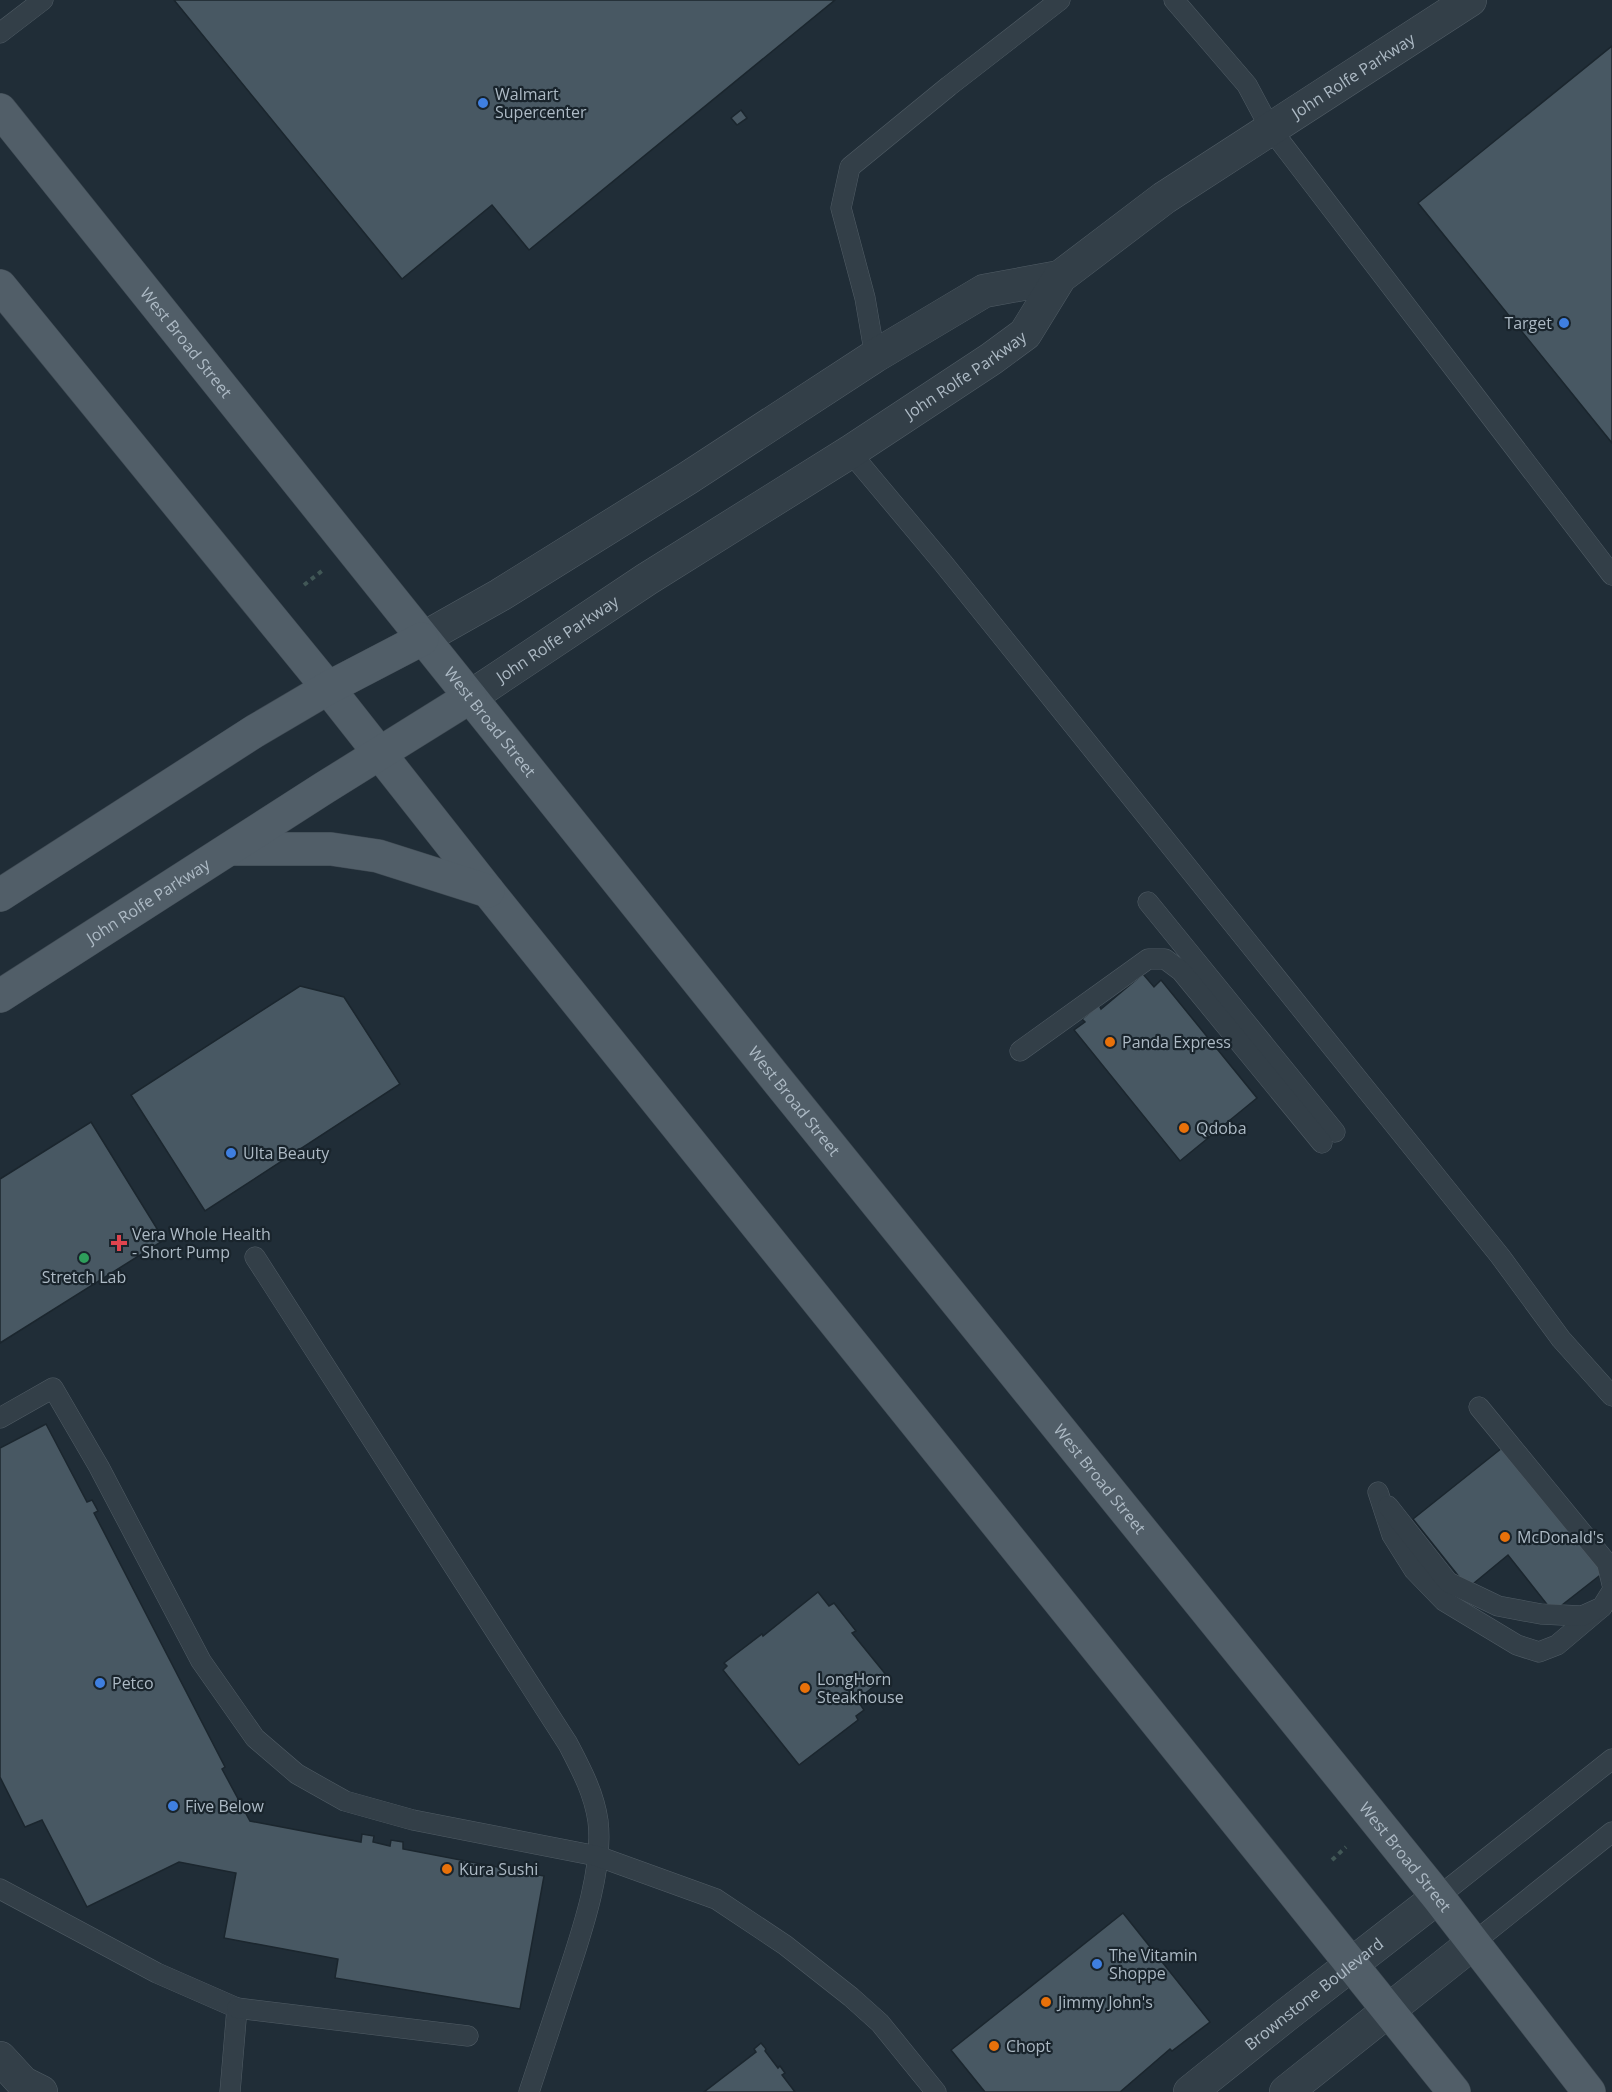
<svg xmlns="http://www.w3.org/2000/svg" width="1612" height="2092" viewBox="0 0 1612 2092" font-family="'Open Sans',sans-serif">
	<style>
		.building { fill: #485863; stroke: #1b262e; stroke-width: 1.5 }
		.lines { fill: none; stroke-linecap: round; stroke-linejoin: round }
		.lane-casing { stroke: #515d66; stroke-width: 21 }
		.street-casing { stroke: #515d66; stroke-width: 34 }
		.primary-casing { stroke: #3d4851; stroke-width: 34 }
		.path { stroke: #415756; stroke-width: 4; stroke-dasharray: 4.5 4.5; stroke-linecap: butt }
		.lane { stroke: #333f48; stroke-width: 20 }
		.street { stroke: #333f48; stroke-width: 33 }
		.primary { stroke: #515e68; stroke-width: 33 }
		.shop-dot { fill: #3f7fe0; stroke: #19242c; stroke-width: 2 }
		.food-dot { fill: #e8710a; stroke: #19242c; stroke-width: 2 }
		.health-dot { fill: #e0444e; stroke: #19242c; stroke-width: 2 }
		.leisure-dot { fill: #2e9e5b; stroke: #19242c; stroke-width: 2 }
		.labels { text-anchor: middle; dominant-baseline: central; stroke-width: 4.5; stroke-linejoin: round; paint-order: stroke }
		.street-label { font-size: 16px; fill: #adbac5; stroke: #19242c }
		.poi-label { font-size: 16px; fill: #adbac5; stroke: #19242c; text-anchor: start }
	</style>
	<rect width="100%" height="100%" fill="#202d37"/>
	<!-- building -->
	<g class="building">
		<path d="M 174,0 L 835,0 L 529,250 L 492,205 L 402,279 Z"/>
		<path d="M 1612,46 L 1612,443 L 1418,203 Z"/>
		<path d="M 741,110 L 747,118 L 737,125 L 731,118 Z"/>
		<path d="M 1143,974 L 1154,987 L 1161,980 L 1257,1098 L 1180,1161 L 1074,1030 L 1085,1022 L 1082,1019 L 1099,1005 L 1101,1009 Z"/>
		<path d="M 300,986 L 344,997 L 400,1084 L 205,1211 L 131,1095 Z"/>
		<path d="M 91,1122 L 164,1240 L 0,1343 L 0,1179 Z"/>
		<path d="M 46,1424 L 87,1502 L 92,1500 L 98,1511 L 94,1513 L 225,1767 L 222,1769 L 250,1821 L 361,1842 L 362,1834 L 374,1836 L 373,1842 L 390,1846 L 391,1840 L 403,1842 L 403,1849 L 544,1876 L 520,2009 L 335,1978 L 338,1959 L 224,1938 L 236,1873 L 179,1862 L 87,1907 L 42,1820 L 25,1827 L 0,1777 L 0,1448 Z"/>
		<path d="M 1507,1444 L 1608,1569 L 1553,1612 L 1508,1555 L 1468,1588 L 1413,1519 Z"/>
		<path d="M 818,1592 L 829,1606 L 834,1603 L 856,1631 L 852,1633 L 887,1676 L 857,1700 L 864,1710 L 856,1716 L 858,1720 L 799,1765 L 723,1670 L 727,1666 L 724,1663 L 762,1634 L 763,1636 Z"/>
		<path d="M 1123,1913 L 1210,2022 L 1172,2051 L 1170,2049 L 1120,2092 L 985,2092 L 951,2050 Z"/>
		<path d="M 761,2043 L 766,2049 L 765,2051 L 778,2068 L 780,2066 L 785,2073 L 782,2075 L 795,2092 L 704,2092 L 756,2052 L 754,2049 Z"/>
	</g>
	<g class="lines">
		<!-- lane casing -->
		<g class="lane-casing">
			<g id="lane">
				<path d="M 1174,0 L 1247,85 L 1270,128 L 1612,575"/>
				<path d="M 0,33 L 43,0"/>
				<path d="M 875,356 L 865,298 L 841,208 L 850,167 L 949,86 L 1060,0"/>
				<path d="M 850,452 L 943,563 L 1500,1256 L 1561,1339 L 1612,1396"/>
				<path d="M 1148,902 L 1335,1132"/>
				<path d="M 1020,1051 L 1148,959 L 1165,959 L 1181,971 L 1322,1143"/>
				<path d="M 255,1257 L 568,1744 C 581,1769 594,1793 598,1821 C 604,1870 580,1937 565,1983 C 553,2019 541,2056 529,2092"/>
				<path d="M 1479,1407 L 1607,1563 L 1612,1584"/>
				<path d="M 0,1418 L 53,1388 L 99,1467 L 201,1661 L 255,1738 L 297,1774 L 345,1801 L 413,1820 L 597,1856 L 716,1899 L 785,1945 L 851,1997 L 880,2023 L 936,2092"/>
				<path d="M 1378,1492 L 1392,1535 L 1414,1570 L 1444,1601 L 1517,1645 L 1539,1652 L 1557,1645 L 1602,1607"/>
				<path d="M 1388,1506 L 1448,1582 L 1498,1606 L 1541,1614 L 1582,1616 L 1602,1607 L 1612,1591"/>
				<path d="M 0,1889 L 157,1973 L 237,2008 L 230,2092"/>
				<path d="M 1438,1897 L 1612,1759"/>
				<path d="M 1473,1943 L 1612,1832"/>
				<path d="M 237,2008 L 468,2036"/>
			</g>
		</g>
		<!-- street casing -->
		<g class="street-casing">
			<g id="street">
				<path d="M 422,639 L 500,595 L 688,478 L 875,356 L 984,291 L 1060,277"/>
				<path id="s1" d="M 470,697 L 647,579 L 850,452 L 991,359 L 1025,334 L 1060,277 L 1164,198 L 1470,0"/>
				<path d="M 0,2058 L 23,2083 L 41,2092"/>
				<path id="s2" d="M 1190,2092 L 1285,2016 L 1438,1897"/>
				<path d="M 1286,2092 L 1473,1943"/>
			</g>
		</g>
		<!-- primary casing -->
		<g class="primary-casing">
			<g id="primary">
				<path id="s3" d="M 0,110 L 774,1076 L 1438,1897 L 1589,2092"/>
				<path d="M 0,286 L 328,688 L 488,891 L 1454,2092"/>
				<path d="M 230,849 L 331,849 L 378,856 L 488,891"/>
				<path d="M 0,895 L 255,731 L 328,688 L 422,639"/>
				<path id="s4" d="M 0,996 L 324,788 L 470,697"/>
			</g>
		</g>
		<!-- path -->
		<g class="path">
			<path d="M 304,585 L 323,570"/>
			<path d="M 1332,1860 L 1346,1847"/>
		</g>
		<!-- lane -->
		<use href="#lane" class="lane"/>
		<!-- street -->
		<use href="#street" class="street"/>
		<!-- primary -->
		<use href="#primary" class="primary"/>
	</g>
	<!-- markers -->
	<g class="shop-dot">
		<circle cx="483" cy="103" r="6"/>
		<circle cx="1564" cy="323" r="6"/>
		<circle cx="231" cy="1153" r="6"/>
		<circle cx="100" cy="1683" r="6"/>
		<circle cx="173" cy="1806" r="6"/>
		<circle cx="1097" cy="1964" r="6"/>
	</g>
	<g class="food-dot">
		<circle cx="1110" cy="1042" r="6"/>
		<circle cx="1184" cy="1128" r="6"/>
		<circle cx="1505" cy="1537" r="6"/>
		<circle cx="805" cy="1688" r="6"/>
		<circle cx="447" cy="1869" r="6"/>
		<circle cx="1046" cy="2002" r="6"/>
		<circle cx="994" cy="2046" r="6"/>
	</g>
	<path class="health-dot" d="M116 1234h6v6h6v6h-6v6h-6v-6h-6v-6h6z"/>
	<circle class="leisure-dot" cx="84" cy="1258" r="6"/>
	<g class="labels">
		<!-- street labels -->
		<g class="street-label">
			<text stroke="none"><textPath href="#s1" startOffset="1086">John Rolfe Parkway</textPath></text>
			<text stroke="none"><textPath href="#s3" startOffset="298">West Broad Street</textPath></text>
			<text stroke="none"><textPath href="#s1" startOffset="591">John Rolfe Parkway</textPath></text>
			<text stroke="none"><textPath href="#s1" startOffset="105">John Rolfe Parkway</textPath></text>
			<text stroke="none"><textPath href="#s3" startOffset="784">West Broad Street</textPath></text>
			<text stroke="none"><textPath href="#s4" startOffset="176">John Rolfe Parkway</textPath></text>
			<text stroke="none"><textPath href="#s3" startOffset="1270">West Broad Street</textPath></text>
			<text stroke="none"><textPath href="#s3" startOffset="1756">West Broad Street</textPath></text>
			<text stroke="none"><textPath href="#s3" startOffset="2242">West Broad Street</textPath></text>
			<text stroke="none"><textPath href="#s2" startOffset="158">Brownstone Boulevard</textPath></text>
		</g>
		<!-- poi labels -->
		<g class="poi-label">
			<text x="495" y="94">Walmart<tspan x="495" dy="18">Supercenter</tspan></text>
			<text x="1552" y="323" text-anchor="end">Target</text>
			<text x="1122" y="1042">Panda Express</text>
			<text x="1196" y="1128">Qdoba</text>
			<text x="243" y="1153">Ulta Beauty</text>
			<text x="132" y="1234">Vera Whole Health<tspan x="132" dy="18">- Short Pump</tspan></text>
			<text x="84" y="1277" text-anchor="middle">Stretch Lab</text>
			<text x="1517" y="1537">McDonald's</text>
			<text x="817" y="1679">LongHorn<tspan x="817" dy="18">Steakhouse</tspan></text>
			<text x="112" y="1683">Petco</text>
			<text x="185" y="1806">Five Below</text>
			<text x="459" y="1869">Kura Sushi</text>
			<text x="1109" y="1955">The Vitamin<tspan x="1109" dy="18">Shoppe</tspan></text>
			<text x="1058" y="2002">Jimmy John's</text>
			<text x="1006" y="2046">Chopt</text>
		</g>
	</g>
</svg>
